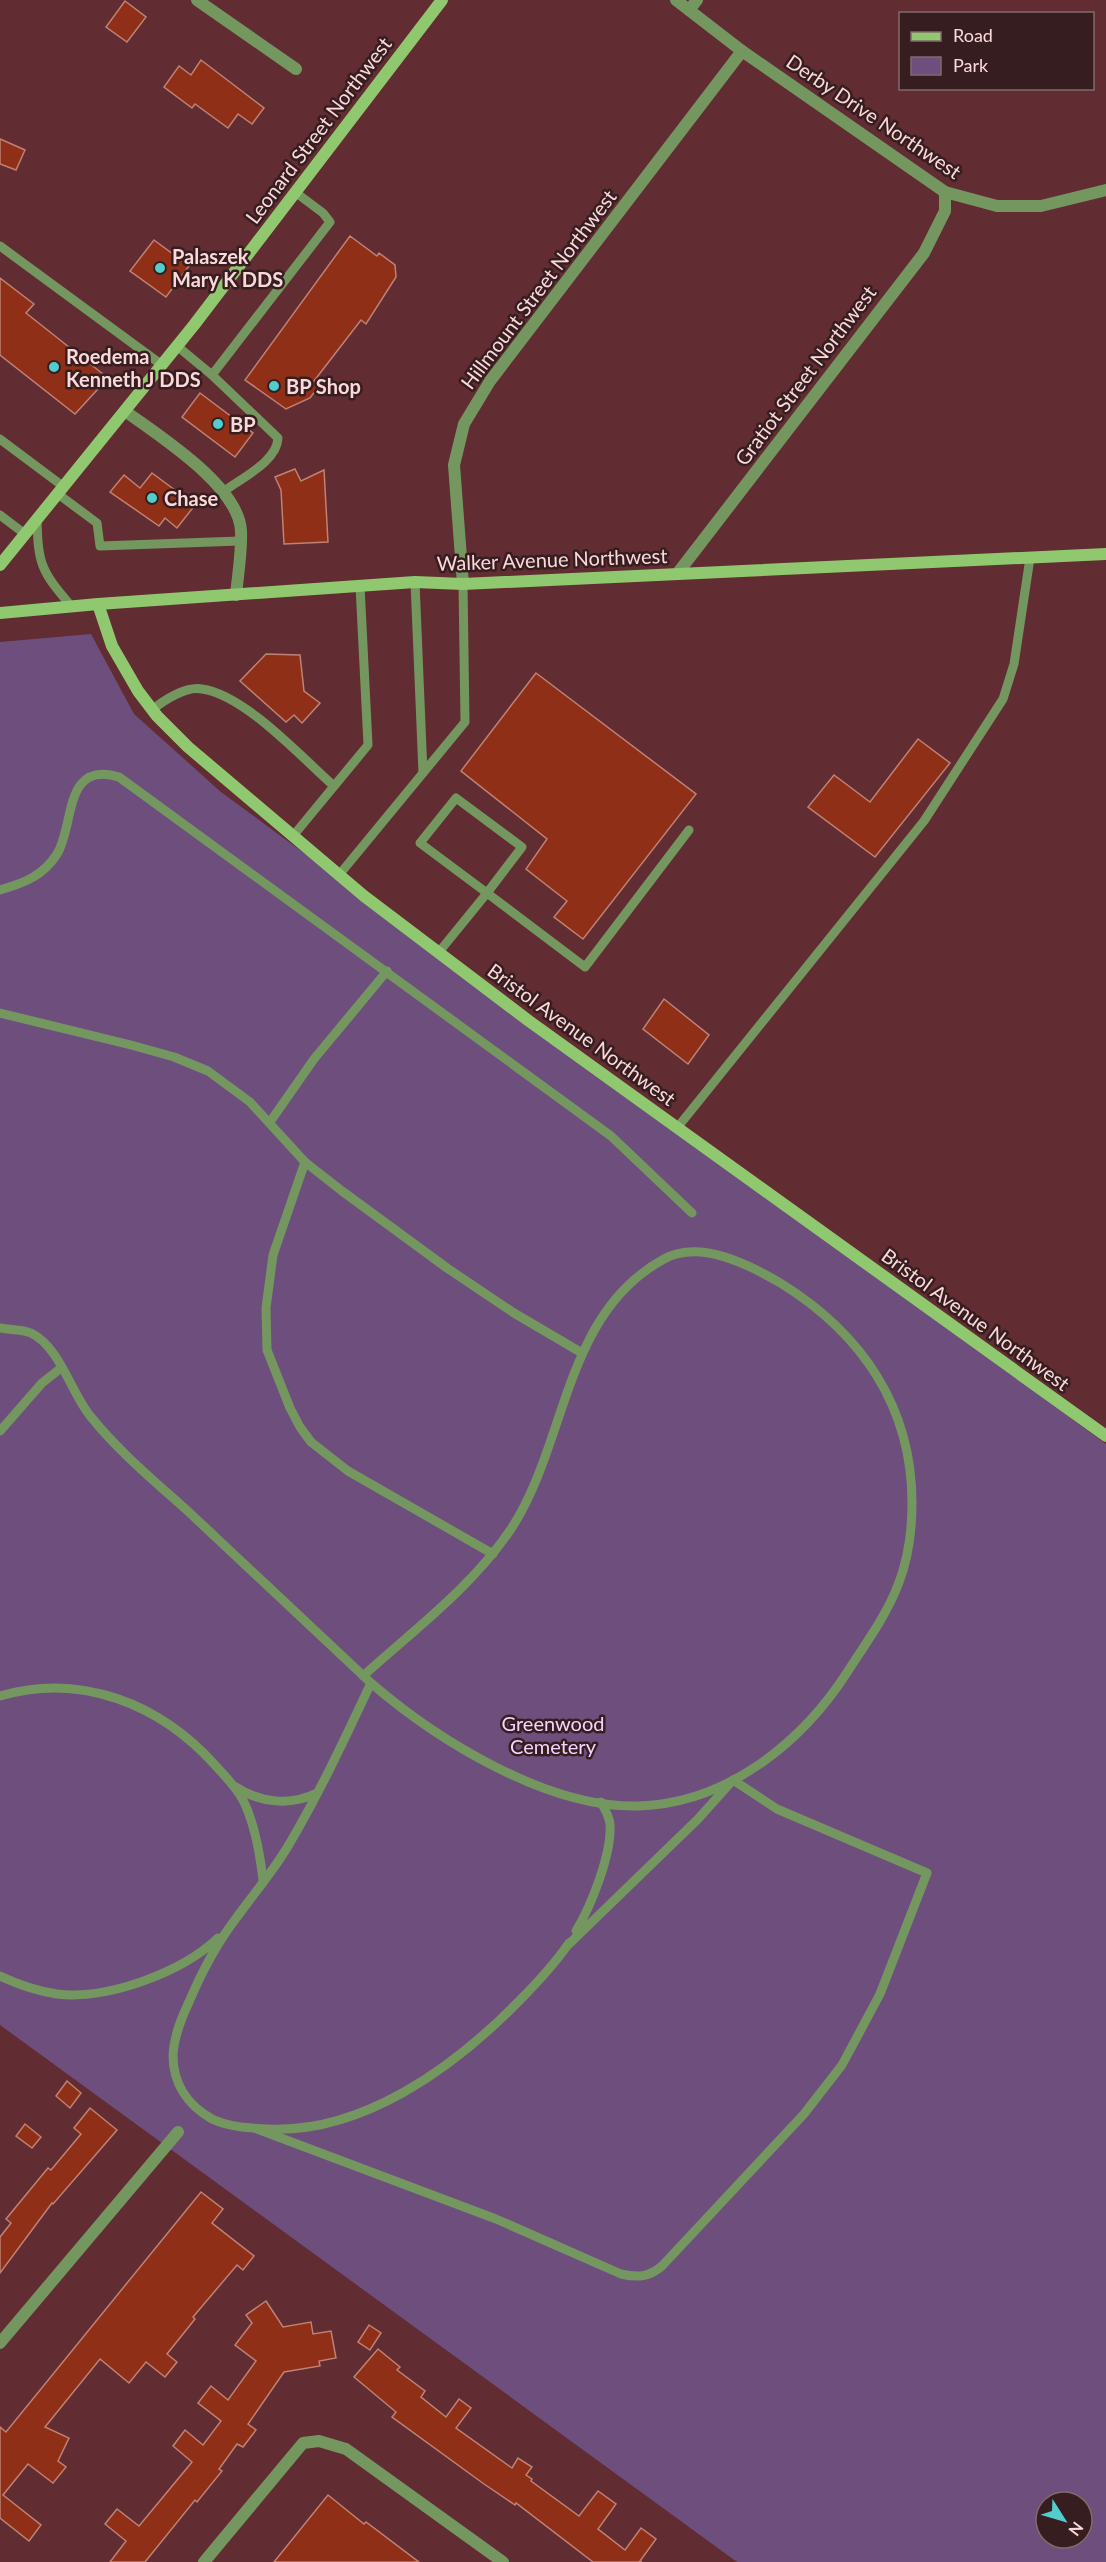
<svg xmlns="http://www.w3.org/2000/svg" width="1106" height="2562" viewBox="0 0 1106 2562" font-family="Lato,sans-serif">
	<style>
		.green { fill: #6e4e7d; fill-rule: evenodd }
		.building { fill: #902f17; stroke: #be8374; stroke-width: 1.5 }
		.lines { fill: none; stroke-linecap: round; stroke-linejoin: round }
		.lane { stroke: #749760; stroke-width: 9 }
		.street { stroke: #749760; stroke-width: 12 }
		.secondary { stroke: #90c86f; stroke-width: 12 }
		.poi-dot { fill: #52cdcc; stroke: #361e20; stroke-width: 2 }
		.labels { text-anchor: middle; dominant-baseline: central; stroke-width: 5; stroke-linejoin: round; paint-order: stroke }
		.street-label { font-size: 20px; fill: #fbd9da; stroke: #361e20 }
		.poi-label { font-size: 20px; font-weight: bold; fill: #fbd9da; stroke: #361e20; text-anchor: start }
		.park-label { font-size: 20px; fill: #f1d4ff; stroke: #361e20 }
	</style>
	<rect width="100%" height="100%" fill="#612c32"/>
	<!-- green -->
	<path class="green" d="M 91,634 L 134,714 L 221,792 L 1106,1444 L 1106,2562 L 737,2562 L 0,2025 L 0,642 ZM 1046,2502 L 1082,2502 L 1082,2538 L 1046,2538 Z"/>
	<!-- building -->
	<g class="building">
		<path d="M 125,1 L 146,17 L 127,42 L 106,27 Z"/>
		<path d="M 201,60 L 264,108 L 252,124 L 238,114 L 228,128 L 195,104 L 192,108 L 164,87 L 179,66 L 191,75 Z"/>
		<path d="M 0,139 L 25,150 L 16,170 L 0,164 Z"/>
		<path d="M 350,236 L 377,256 L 379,253 L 395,265 L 396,277 L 366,324 L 361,320 L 314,381 L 319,386 L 310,398 L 286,409 L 245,380 Z"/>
		<path d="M 154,240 L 189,266 L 166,297 L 130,271 Z"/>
		<path d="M 0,278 L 34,304 L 26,313 L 108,378 L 75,414 L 0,355 Z"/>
		<path d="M 200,393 L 253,433 L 235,457 L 182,417 Z"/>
		<path d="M 295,469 L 301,481 L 324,470 L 328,542 L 284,544 L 281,490 L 275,477 Z"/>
		<path d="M 152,473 L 195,505 L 177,528 L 165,518 L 159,526 L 110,492 L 124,475 L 140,488 Z"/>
		<path d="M 266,654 L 300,655 L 304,691 L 320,703 L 302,723 L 294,715 L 286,722 L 240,681 Z"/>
		<path d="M 536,673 L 696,794 L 583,939 L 554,917 L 567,901 L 526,869 L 547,839 L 461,771 Z"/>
		<path d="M 918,739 L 950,763 L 875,857 L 808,807 L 834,775 L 870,802 Z"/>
		<path d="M 664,999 L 709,1035 L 688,1064 L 643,1029 Z"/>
		<path d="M 67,2081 L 81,2093 L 70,2108 L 56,2096 Z"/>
		<path d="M 90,2108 L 117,2130 L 53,2204 L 52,2203 L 0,2273 L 0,2237 L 11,2223 L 6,2219 L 48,2168 L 51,2170 L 81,2134 L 74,2128 Z"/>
		<path d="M 25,2124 L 41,2137 L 32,2148 L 16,2136 Z"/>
		<path d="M 201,2192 L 223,2209 L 212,2223 L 254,2256 L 243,2270 L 237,2265 L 193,2317 L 195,2319 L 167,2354 L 177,2362 L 165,2377 L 146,2362 L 129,2383 L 100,2359 L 45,2427 L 69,2438 L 58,2461 L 66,2467 L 53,2483 L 28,2464 L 3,2495 L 41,2525 L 29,2541 L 0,2518 L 0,2427 L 6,2432 Z"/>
		<path d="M 266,2301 L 283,2327 L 311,2322 L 313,2334 L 331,2331 L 336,2358 L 319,2361 L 320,2366 L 284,2372 L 248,2424 L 256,2430 L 243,2447 L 237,2444 L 219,2469 L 222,2471 L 197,2502 L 195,2500 L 145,2562 L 110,2562 L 126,2541 L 105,2524 L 117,2509 L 139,2526 L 192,2462 L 173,2446 L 185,2430 L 203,2445 L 221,2421 L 198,2403 L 211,2386 L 228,2400 L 256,2361 L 235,2345 L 252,2323 L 246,2315 Z"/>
		<path d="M 369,2325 L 381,2333 L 370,2350 L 358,2342 Z"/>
		<path d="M 378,2349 L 400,2367 L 397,2370 L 425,2391 L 421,2397 L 446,2417 L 459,2399 L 471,2408 L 456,2428 L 512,2468 L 518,2458 L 532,2467 L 526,2475 L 532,2479 L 531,2481 L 579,2516 L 598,2491 L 616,2504 L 598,2529 L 625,2550 L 641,2528 L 656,2539 L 640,2561 L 642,2562 L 593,2562 L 516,2503 L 515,2505 L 484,2484 L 392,2417 L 396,2412 L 354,2377 Z"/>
		<path d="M 328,2495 L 364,2524 L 366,2522 L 419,2562 L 274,2562 Z"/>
	</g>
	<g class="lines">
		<!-- lane -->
		<g class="lane">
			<path d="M 0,246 L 162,365"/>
			<path d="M 177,346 L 212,375 L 330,222 L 323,213 L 295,192"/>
			<path d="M 212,375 L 278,438 C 277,462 241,478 223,492"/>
			<path d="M 0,439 L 64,487"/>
			<path d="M 58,494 L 97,523 L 100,546 L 240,541"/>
			<path d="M 0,515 L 25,534"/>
			<path d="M 37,519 C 38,564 41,571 71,606"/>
			<path d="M 415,582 L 423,773"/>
			<path d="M 152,710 C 164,700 186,686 202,689 C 245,695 301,757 334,786"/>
			<path d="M 456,798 L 522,847 L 487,893 L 420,843 Z"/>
			<path d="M 293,836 L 368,745 L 360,586"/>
			<path d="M 339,875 L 465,722 L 463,584"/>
			<path d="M 0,890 C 24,883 43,876 57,854 C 75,825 63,760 119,777 L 611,1136 L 692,1213"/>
			<path d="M 439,952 L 487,893 L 585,967 L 689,830"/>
			<path d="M 0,1013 L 131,1045 L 174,1057 L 208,1071 L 250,1102 L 305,1162 L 342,1191 L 447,1268 L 514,1313 L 582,1353"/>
			<path d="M 270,1122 L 314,1059 L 387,971"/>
			<path d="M 677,1128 L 924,821 L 1003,699 L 1014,664 L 1030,558"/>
			<path d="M 305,1162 L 273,1255 L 266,1308 L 267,1350 L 290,1408 L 300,1427 L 311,1442 L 348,1471 L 493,1554"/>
			<path d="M 0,1328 C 10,1330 22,1329 31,1333 C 60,1347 71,1393 91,1417 C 120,1453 158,1484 192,1515 C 251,1571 311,1627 371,1683 C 437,1740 548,1809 639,1806 C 727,1803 802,1743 848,1671 C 866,1643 886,1616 898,1585 C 908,1560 912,1529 912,1503 C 912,1407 862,1334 782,1284 C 750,1265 700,1239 664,1259 C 563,1314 568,1442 511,1529 C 472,1587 414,1630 363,1676"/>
			<path d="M 0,1431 L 42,1383 L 61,1368"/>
			<path d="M 371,1683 C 346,1736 321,1790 291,1841 C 276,1868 255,1892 237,1917 C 217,1943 202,1971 189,2002 C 181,2019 174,2036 173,2055 C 173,2083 187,2105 212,2119 C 229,2127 248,2128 267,2129 C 362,2134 453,2068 517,2003 C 536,1984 554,1965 569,1943"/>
			<path d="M 0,1696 C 81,1672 160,1704 215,1765 C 225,1776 236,1787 243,1800 C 255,1824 260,1854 263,1880"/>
			<path d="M 236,1787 C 260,1803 291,1806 317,1793"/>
			<path d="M 576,1931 C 591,1906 612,1854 610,1824 C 609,1816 605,1809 601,1802"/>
			<path d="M 0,1976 C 17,1984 38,1991 57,1994 C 107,2000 181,1973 218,1938"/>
			<path d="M 257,2129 L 496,2219 L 621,2274 C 638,2278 649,2277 662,2266 L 804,2114 L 842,2065 L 880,1994 L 927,1873 L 777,1809 L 733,1780 L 698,1819 L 567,1946"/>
		</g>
		<!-- street -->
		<g class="street">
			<path d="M 197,0 L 296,69"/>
			<path d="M 676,0 L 742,51 L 945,192 L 997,206 L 1041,206 L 1106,190"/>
			<path d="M 689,10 L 697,0"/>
			<path d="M 125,411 C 159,436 239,486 241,531 C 242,551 238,574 236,595"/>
			<path d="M 677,574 L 924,253 L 945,211 L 945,192"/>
			<path d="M 463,584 L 454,465 L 464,424 L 490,381 L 742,51"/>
			<path d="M 0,2343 L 178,2132"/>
			<path d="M 204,2562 L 303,2443 L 319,2441 L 346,2449 L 503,2562"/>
		</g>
		<!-- secondary -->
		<g class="secondary">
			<path d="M 0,565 L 194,325 L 442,0"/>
			<path d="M 98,604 L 112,646 L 138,691 L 157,716 L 188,747 L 364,896 L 529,1021 L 1106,1436"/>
			<path d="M 0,613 L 98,604 L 415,582 L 463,584 L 1106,554"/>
		</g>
	</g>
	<!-- markers -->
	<g class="poi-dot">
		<circle cx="160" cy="268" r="6"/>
		<circle cx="54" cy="367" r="6"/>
		<circle cx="274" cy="386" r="6"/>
		<circle cx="218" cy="424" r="6"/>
		<circle cx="152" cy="498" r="6"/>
	</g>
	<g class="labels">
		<!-- street labels -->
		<g class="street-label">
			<text transform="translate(874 116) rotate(34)">Derby Drive Northwest</text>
			<text transform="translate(318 130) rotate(-53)">Leonard Street Northwest</text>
			<text transform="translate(538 289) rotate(-53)">Hillmount Street Northwest</text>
			<text transform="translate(805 375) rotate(-53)">Gratiot Street Northwest</text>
			<text transform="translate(552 559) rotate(-2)">Walker Avenue Northwest</text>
			<text transform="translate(582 1034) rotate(36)">Bristol Avenue Northwest</text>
			<text transform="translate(976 1319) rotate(36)">Bristol Avenue Northwest</text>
		</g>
		<!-- poi labels -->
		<g class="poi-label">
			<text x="172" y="256">Palaszek<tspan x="172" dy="23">Mary K DDS</tspan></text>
			<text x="66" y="356">Roedema<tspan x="66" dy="23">Kenneth J DDS</tspan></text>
			<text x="286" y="386">BP Shop</text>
			<text x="230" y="424">BP</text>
			<text x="164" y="498">Chase</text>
		</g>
		<!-- park labels -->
		<g class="park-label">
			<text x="553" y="1723">Greenwood<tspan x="553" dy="23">Cemetery</tspan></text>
		</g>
	</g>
	<!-- legend -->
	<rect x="899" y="12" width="195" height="78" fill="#361e20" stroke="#85696a" stroke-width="1.5"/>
	<rect x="911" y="32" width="30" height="9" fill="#90c86f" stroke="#85696a" stroke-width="1.5"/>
	<text x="953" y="42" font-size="18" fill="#fbd9da">Road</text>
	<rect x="911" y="57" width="30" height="18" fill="#6e4e7d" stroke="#85696a" stroke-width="1.5"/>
	<text x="953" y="72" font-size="18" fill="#fbd9da">Park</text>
	<!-- north arrow -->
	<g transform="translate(1064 2520) rotate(127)"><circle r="28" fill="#361e20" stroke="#85696a" stroke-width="1.5"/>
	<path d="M0-4.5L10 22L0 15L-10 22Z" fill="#52cdcc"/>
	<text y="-9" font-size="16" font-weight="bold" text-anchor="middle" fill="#fbd9da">N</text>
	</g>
</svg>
